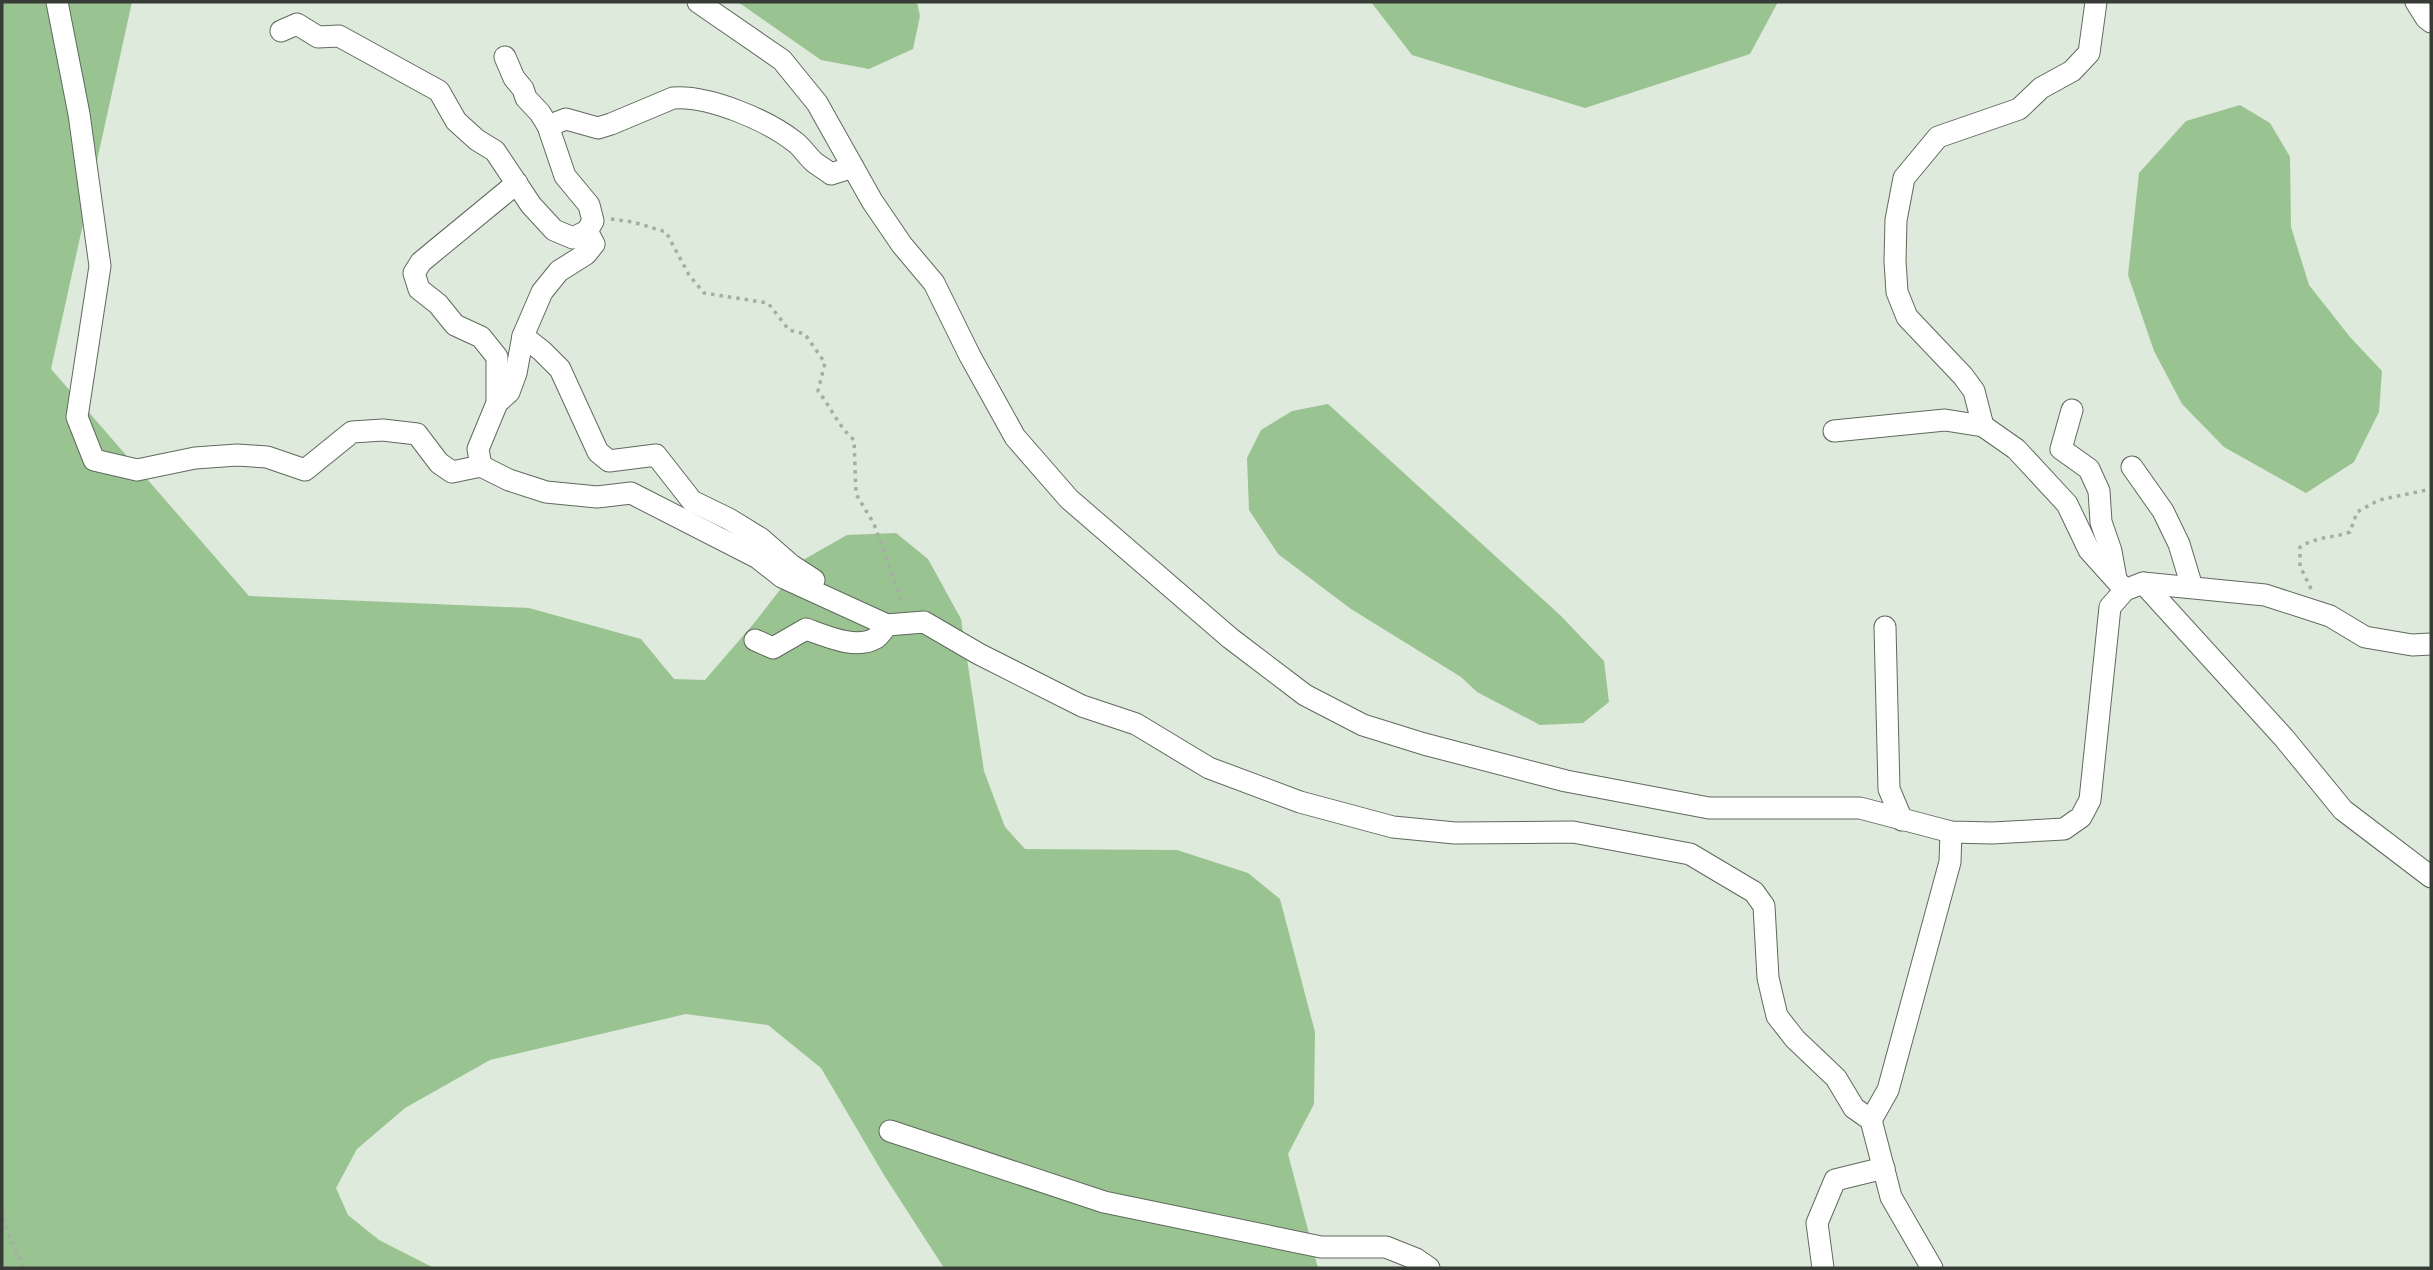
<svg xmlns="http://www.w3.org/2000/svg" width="2433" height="1270" viewBox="0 0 2433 1270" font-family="Merriweather,serif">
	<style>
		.green { fill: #9ac392 }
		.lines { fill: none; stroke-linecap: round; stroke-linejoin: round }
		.minor-casing { stroke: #5f6a5d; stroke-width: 23 }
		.path { stroke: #a5aea2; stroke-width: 3.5; stroke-dasharray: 3.5 5; stroke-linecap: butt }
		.minor { stroke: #fff; stroke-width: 21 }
	</style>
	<rect width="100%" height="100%" fill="#deeadb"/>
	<!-- green -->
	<g class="green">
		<path d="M 2,2 L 132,2 L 51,369 L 249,596 L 529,608 L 641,639 L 674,679 L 705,680 L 755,622 L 803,560 L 847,535 L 896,533 L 928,559 L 961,619 L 984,771 L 1005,827 L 1025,849 L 1177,850 L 1248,873 L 1280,899 L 1315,1032 L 1314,1104 L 1288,1154 L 1318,1268 L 944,1268 L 884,1175 L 821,1068 L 768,1025 L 686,1014 L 490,1060 L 405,1108 L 357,1149 L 336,1188 L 348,1215 L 379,1240 L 434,1268 L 2,1268 Z"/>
		<path d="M 738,2 L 917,2 L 920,16 L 913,49 L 869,69 L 821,60 Z"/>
		<path d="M 1371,2 L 1778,2 L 1750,54 L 1585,108 L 1412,55 Z"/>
		<path d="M 2240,105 L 2270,123 L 2290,157 L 2291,227 L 2309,285 L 2350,337 L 2382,371 L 2379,412 L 2354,462 L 2306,493 L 2224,447 L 2182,404 L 2154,351 L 2128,275 L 2139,173 L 2186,121 Z"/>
		<path d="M 1328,404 L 1560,615 L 1604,661 L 1609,702 L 1583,723 L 1540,725 L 1477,692 L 1461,677 L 1351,609 L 1278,554 L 1249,510 L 1247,458 L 1261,430 L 1292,411 Z"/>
	</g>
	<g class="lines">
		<!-- minor casing -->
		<g class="minor-casing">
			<g id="minor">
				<path d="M 57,2 L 79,114 L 100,266 L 77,417 L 94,460 L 137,470 L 195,458 L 237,455 L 267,457 L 305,470 L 352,432 L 383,430 L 417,434 L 439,463 L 452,472 L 481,466 L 509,480 L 546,492 L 597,497 L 631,493 L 758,558 L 782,577 L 887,625 L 924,622 L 979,654 L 1082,706 L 1136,724 L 1209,768 L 1300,802 L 1393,827 L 1455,833 L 1573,832 L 1690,854 L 1754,892 L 1764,906 L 1768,978 L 1777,1016 L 1795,1039 L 1836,1078 L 1854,1108 L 1871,1120 L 1891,1197 L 1932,1268"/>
				<path d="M 698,2 L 782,60 L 817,103 L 872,201 L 902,245 L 934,283 L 970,356 L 1015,437 L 1069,499 L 1230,638 L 1305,695 L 1363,725 L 1424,744 L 1566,781 L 1709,808 L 1860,808 L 1951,832 L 1992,833 L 2064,829 L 2081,817 L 2090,800 L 2110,607 L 2125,590 L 2143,583 L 2265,595 L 2330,616 L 2365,637 L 2412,645 L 2431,644"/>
				<path d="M 2416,2 L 2426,18 L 2431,22"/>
				<path d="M 281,31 L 297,24 L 318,37 L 339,36 L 439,91 L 456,121 L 477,140 L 495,151 L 531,205 L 554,230 L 573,238 L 587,231 L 593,221 L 589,205 L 565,176 L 548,126 L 540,113 L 526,98 L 523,89 L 514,78 L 505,57"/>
				<path d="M 548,126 L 566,119 L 598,128 L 611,124 L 673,98 C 708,95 767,120 795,142 C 802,147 807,156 814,162 C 819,166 826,170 831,174 L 853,167"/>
				<path d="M 523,336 L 542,351 L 560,369 L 598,452 L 609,461 L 656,455 L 692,501 L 729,519 L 760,538 L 791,565 L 814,580"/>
				<path d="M 497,403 L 497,357 L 481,337 L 455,325 L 438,304 L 419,289 L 414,273 L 421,262 L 517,183"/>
				<path d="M 2072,410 L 2061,449 L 2089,469 L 2099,491 L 2101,522 L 2111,551 L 2116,579"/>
				<path d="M 1983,426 L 1974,391 L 1963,376 L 1907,317 L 1897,292 L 1895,261 L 1896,220 L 1904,178 L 1938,137 L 2019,109 L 2041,88 L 2072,71 L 2089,53 L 2096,2"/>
				<path d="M 1834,431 L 1945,420 L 1983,426 L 2016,449 L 2067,504 L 2089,550 L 2125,590"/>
				<path d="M 481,466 L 478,449 L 497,403 L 509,392 L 516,373 L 523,336 L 542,292 L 559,271 L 586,254 L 594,244 L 587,231"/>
				<path d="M 2132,467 L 2163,511 L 2179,544 L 2192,587"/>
				<path d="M 2143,583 L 2284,738 L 2343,810 L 2431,877"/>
				<path d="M 1885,627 L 1889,789 L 1902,820"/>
				<path d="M 755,640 L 773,648 L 806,629 C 826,636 856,650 876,638 C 880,635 884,629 887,625"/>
				<path d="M 1871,1120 L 1888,1090 L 1950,862 L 1951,832"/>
				<path d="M 890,1131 L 1104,1202 L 1321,1247 L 1386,1247 L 1416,1259 L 1429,1268"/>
				<path d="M 1823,1268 L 1817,1223 L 1835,1180 L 1884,1168"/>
			</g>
		</g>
		<!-- path -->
		<g class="path">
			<path d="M 611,219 L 633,222 L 666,232 L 689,275 L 704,293 L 768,303 L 789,330 L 805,334 L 825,363 L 818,391 C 831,407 838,426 854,440 L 856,494 L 874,524 L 903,605"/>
			<path d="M 2311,589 L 2300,566 L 2300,547 C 2315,537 2333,538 2350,532 L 2357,512 L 2379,500 L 2431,489"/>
			<path d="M 2,1209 L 9,1235 L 24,1268"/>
		</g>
		<!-- minor -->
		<use href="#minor" class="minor"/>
	</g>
	<!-- border -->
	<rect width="2433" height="1270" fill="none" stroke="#373c36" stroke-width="7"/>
</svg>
